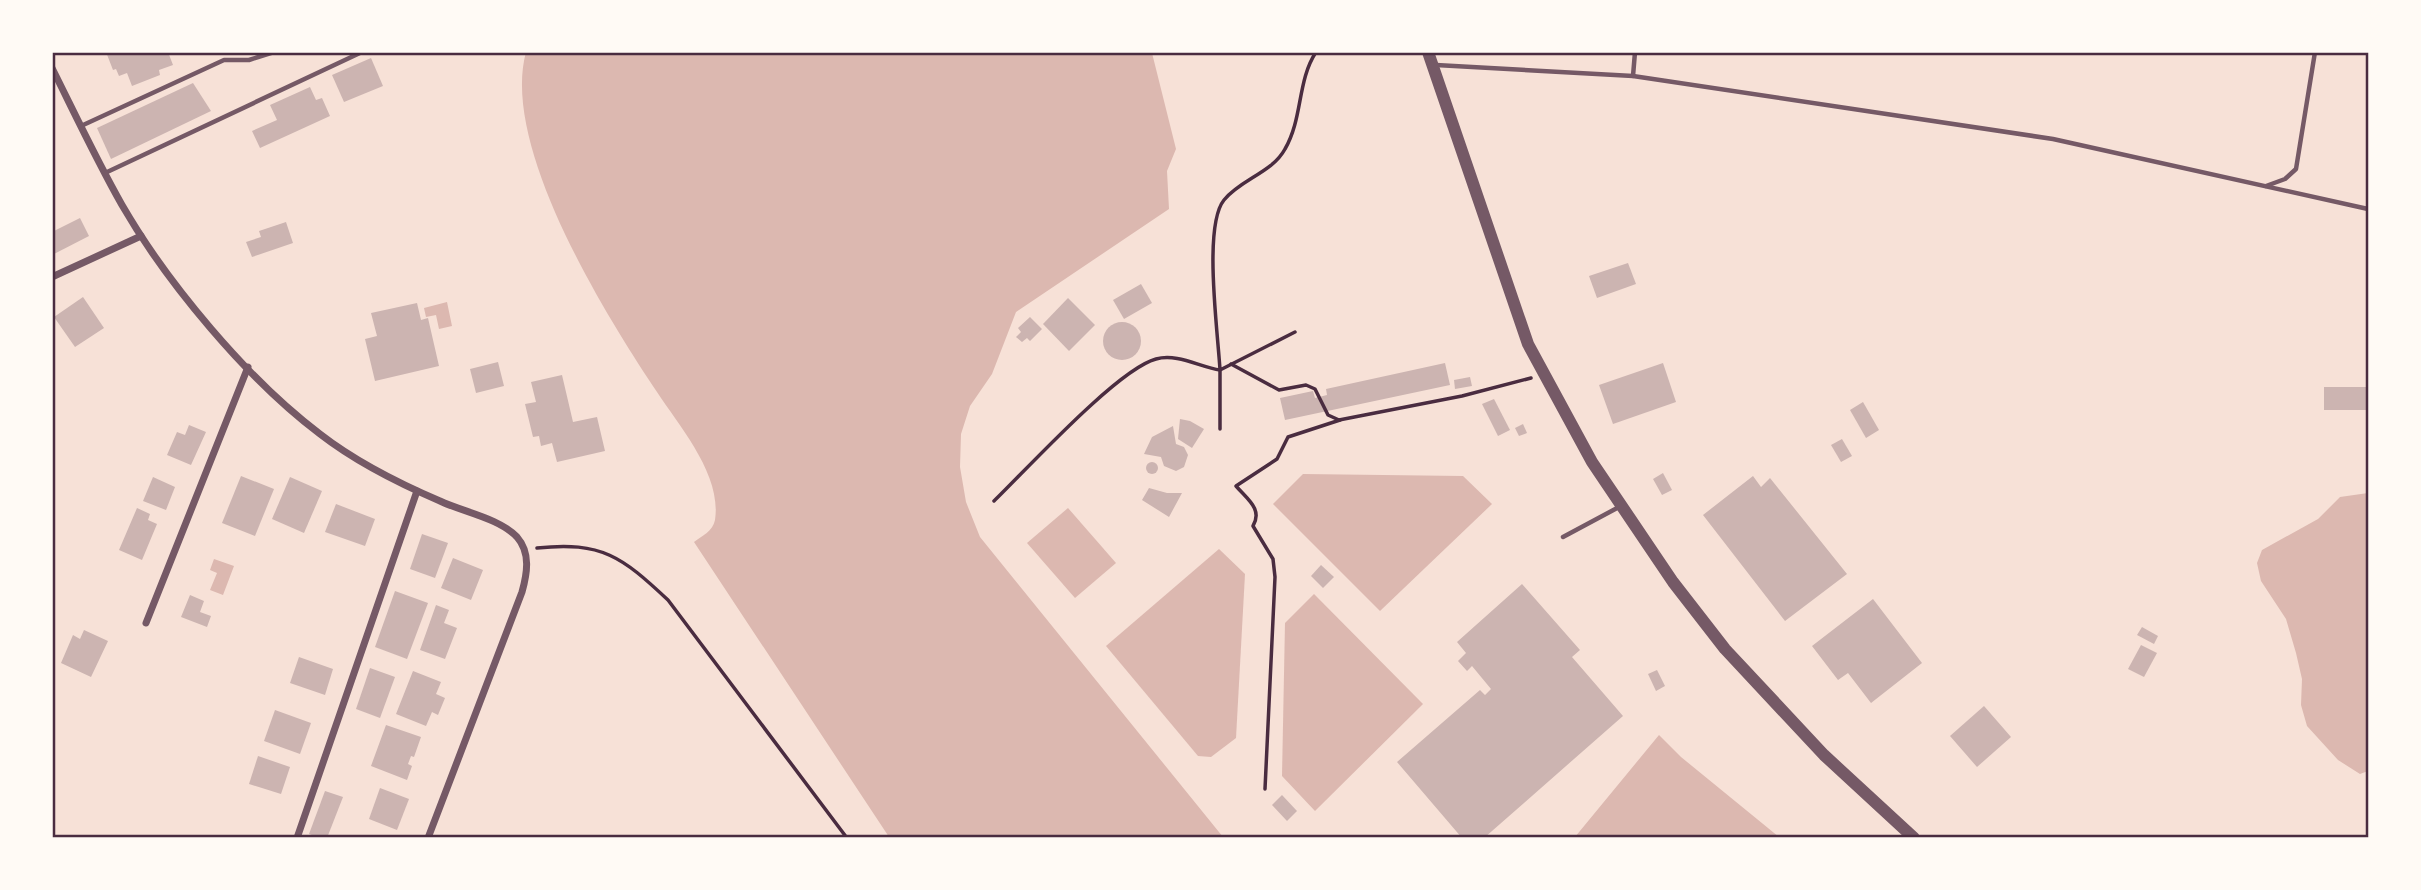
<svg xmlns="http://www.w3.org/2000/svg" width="2421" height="890" viewBox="0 0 2421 890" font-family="'Libre Baskerville',serif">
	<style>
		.water { fill: #dcb8b0 }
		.building { fill: #ccb4b1 }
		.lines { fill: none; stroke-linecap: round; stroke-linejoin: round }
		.path { stroke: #4a2c40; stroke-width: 3.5 }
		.service { stroke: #755966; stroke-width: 4.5 }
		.minor { stroke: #755966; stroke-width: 7 }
		.tertiary { stroke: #755966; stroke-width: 12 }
		.neatline { fill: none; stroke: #4a2c40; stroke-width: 2.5 }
	</style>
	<rect width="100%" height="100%" fill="#f7e1d7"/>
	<!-- water -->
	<g class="water">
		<path d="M 526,52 L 1152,53 L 1176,149 L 1167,171 L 1169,209 L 1016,312 L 992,374 L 970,406 L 961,434 L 960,467 L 966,502 L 980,537 L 1223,837 L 889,837 L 694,542 C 702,536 713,531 715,520 C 722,475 680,427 657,392 C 606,316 500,146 526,52 Z"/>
		<path d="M 447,302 L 452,326 L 439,329 L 436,315 L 426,317 L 424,308 Z"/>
		<path d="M 1303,474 L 1463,476 L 1492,504 L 1380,611 L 1273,504 Z"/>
		<path d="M 2368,493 L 2368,771 L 2360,774 L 2338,760 L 2307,726 L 2301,705 L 2302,679 L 2296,653 L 2286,619 L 2261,581 L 2257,563 L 2262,550 L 2318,519 L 2340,497 Z"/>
		<path d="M 1068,508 L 1116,563 L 1075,598 L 1027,543 Z"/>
		<path d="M 1219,549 L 1245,574 L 1236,738 L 1211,757 L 1198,756 L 1106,646 Z"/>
		<path d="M 214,559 L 234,566 L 223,595 L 210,590 L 217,573 L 210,570 Z"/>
		<path d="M 1314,594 L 1423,704 L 1315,811 L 1282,776 L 1285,623 Z"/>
		<path d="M 1659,735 L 1681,757 L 1779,837 L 1575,837 Z"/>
	</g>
	<!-- building -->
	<g class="building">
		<path d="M 106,52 L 168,52 L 173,65 L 159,70 L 160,75 L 132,86 L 127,73 L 119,76 L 116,69 L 113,70 Z"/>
		<path d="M 371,58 L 383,86 L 344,102 L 332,75 Z"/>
		<path d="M 193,83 L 211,111 L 111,159 L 97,128 Z"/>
		<path d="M 310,87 L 316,100 L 322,98 L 330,116 L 260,148 L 252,131 L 277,120 L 270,105 Z"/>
		<path d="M 80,218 L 89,236 L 54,254 L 52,232 Z"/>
		<path d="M 286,222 L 293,243 L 252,257 L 246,242 L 261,237 L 259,231 Z"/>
		<path d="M 1628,263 L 1636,284 L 1597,298 L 1589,276 Z"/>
		<path d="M 1141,284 L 1152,303 L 1124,319 L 1113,300 Z"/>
		<path d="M 83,297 L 104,328 L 75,347 L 54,317 Z"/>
		<path d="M 1068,298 L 1095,325 L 1069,351 L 1043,324 Z"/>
		<path d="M 417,303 L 421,320 L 428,318 L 439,366 L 375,381 L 365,339 L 377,336 L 371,313 Z"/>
		<path d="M 1030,317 L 1042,329 L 1030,341 L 1027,338 L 1022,342 L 1016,337 L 1021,332 L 1018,328 Z"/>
		<circle cx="1122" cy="341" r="19"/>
		<path d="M 498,362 L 504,386 L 476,393 L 470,369 Z"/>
		<path d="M 1445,363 L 1450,385 L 1285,420 L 1280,398 L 1313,391 L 1315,398 L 1327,395 L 1326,389 Z"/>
		<path d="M 1663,363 L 1676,402 L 1613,424 L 1599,385 Z"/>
		<path d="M 562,375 L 573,422 L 597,417 L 605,451 L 557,462 L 552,443 L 541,446 L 539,436 L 533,437 L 525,404 L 536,402 L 531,382 Z"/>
		<path d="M 1470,377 L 1472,386 L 1455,389 L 1454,380 Z"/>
		<rect x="2324" y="387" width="44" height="23"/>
		<path d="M 1494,399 L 1510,430 L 1498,436 L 1482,404 Z"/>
		<path d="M 1863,402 L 1879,430 L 1866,438 L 1850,410 Z"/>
		<path d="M 1180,419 L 1190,421 L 1204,429 L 1192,448 L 1178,439 Z"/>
		<path d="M 1523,424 L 1527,433 L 1519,436 L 1515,428 Z"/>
		<path d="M 189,425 L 206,432 L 191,465 L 167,455 L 177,432 L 185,435 Z"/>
		<path d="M 1173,426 L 1176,444 L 1184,447 L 1188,455 L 1184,467 L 1176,471 L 1164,466 L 1161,457 L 1144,454 L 1152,437 Z"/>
		<path d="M 1842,439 L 1852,456 L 1841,462 L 1831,445 Z"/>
		<circle cx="1152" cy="468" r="6"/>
		<path d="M 1663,473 L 1672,490 L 1662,495 L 1653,479 Z"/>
		<path d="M 241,476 L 274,489 L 255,536 L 222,523 Z"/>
		<path d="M 1753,476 L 1761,487 L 1770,478 L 1847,574 L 1785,621 L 1703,515 Z"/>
		<path d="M 153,477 L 175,487 L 166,510 L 143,501 Z"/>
		<path d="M 290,477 L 322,491 L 304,533 L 272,519 Z"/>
		<path d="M 1149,488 L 1167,493 L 1182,493 L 1169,517 L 1142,500 Z"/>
		<path d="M 336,504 L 375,519 L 365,546 L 325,532 Z"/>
		<path d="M 137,508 L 150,514 L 148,520 L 157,524 L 142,560 L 119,550 Z"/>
		<path d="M 422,534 L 448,543 L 435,578 L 410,569 Z"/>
		<path d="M 453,558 L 483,570 L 471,600 L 441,588 Z"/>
		<path d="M 1321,565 L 1334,577 L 1323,588 L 1311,576 Z"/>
		<path d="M 1522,584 L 1580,650 L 1572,657 L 1623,716 L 1484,838 L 1462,838 L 1397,762 L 1480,690 L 1485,695 L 1491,689 L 1472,666 L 1467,671 L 1458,661 L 1466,653 L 1457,642 Z"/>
		<path d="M 395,591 L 428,603 L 407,659 L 375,647 Z"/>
		<path d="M 190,595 L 204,601 L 200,612 L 211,616 L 207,627 L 181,617 Z"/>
		<path d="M 1873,599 L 1922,663 L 1871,703 L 1848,673 L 1838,680 L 1812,646 Z"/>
		<path d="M 436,605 L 449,610 L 444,623 L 457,628 L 445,659 L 420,650 Z"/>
		<path d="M 2142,627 L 2158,636 L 2154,644 L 2137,635 Z"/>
		<path d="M 84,630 L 108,641 L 91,677 L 61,663 L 73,635 L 80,639 Z"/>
		<path d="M 2141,645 L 2157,653 L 2144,677 L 2128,669 Z"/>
		<path d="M 299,657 L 333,669 L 325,695 L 290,683 Z"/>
		<path d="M 370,668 L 395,677 L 380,718 L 356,709 Z"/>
		<path d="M 1657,670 L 1665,686 L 1656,691 L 1648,674 Z"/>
		<path d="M 413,671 L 441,682 L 436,694 L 445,698 L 438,715 L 432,712 L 426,726 L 396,714 Z"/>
		<path d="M 1984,706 L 2011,737 L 1977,767 L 1950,736 Z"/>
		<path d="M 275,710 L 311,723 L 300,754 L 264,741 Z"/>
		<path d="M 386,725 L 421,737 L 414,757 L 411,756 L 408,764 L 412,766 L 407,780 L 371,766 Z"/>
		<path d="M 258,756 L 290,767 L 281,794 L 249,784 Z"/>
		<path d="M 380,788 L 409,799 L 397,830 L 369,819 Z"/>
		<path d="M 325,791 L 343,797 L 327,838 L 320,838 L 309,834 Z"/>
		<path d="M 1282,795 L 1297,811 L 1287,821 L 1272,805 Z"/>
	</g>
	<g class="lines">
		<!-- path -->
		<g class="path">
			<path d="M 1295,332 L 1220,370 C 1218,333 1203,226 1224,200 C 1241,179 1272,173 1285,149 C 1303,118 1297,81 1316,52"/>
			<path d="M 1231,364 L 1279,390 L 1306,385 L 1315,389 L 1328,415 L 1339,420 L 1462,396 L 1531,378"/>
			<path d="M 994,501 C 1027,469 1118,369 1156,359 C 1177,353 1200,367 1220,370 L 1220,429"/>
			<path d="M 537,548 C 602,541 622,557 668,600 L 847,838"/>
			<path d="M 1265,789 L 1275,577 L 1273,559 L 1253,526 C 1263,509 1247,499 1236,486 L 1277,459 L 1288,437 L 1340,420"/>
		</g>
		<!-- service -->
		<g class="service">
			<path d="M 1436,65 L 1633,76 L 2053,139 L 2368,209"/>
			<path d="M 1633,76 L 1635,52"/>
			<path d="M 81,126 L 224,60 L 249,60 L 274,52"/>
			<path d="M 105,173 L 362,52"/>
			<path d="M 2266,186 L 2285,179 L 2296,169 L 2315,52"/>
			<path d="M 1563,537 L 1619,507"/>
		</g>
		<!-- minor -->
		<g class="minor">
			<path d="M 52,68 C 75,114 97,161 122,205 C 167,283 248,380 320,434 C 356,462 398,483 440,501 C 463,512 499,518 517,537 C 531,553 527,574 522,592 L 428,838"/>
			<path d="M 52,277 L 141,236"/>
			<path d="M 146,623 L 248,367"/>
			<path d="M 297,838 L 417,491"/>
		</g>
		<!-- tertiary -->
		<path class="tertiary" d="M 1428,52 L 1528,344 L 1592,462 L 1673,582 L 1725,649 L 1824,755 L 1914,838"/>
	</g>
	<!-- border -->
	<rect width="2421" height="890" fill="none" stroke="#fffaf5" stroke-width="108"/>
	<rect x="54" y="54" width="2313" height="782" class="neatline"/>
</svg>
